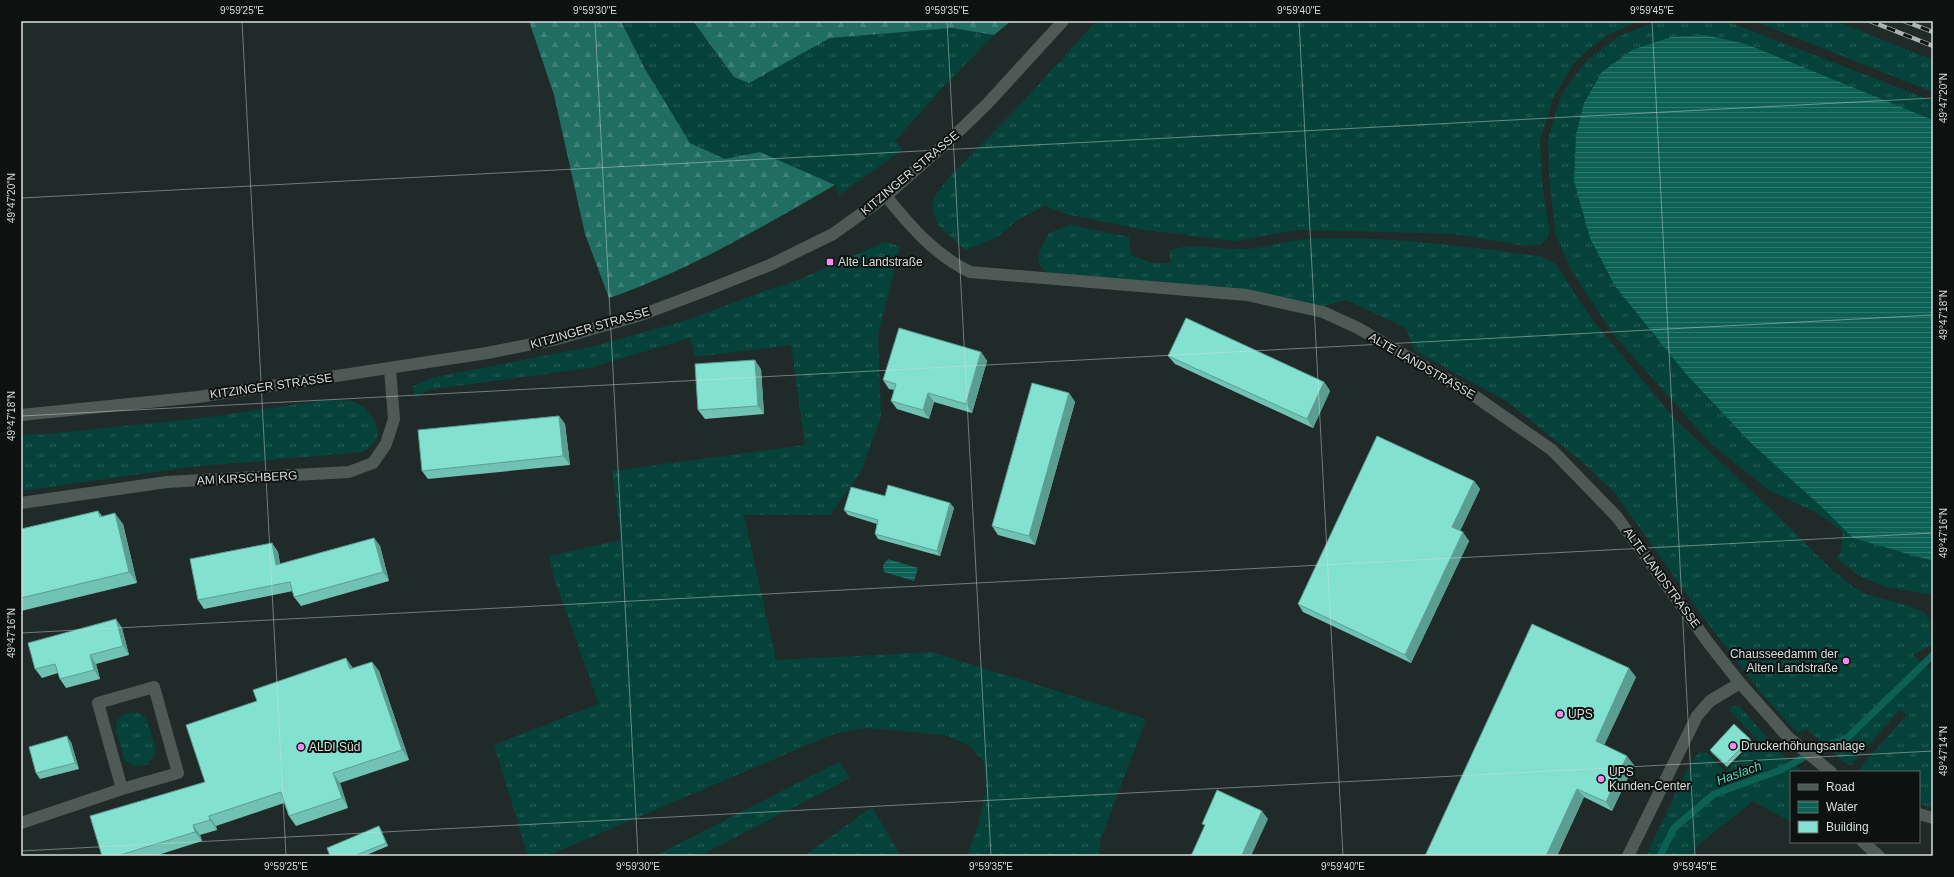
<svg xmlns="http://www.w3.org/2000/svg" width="1954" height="877" viewBox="0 0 1954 877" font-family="Arial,sans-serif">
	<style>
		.grass { fill: url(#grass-tufts) }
		.forest { fill: url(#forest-firs) }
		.water { fill: url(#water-rules) }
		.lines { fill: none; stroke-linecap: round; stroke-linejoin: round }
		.stream { stroke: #0c6054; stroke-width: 7 }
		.minor { stroke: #4f5a57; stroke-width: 12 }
		.tertiary { stroke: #4f5a57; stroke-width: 12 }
		.rail-casing { stroke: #acb3b1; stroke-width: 4.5 }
		.rail { stroke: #0d1211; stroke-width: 3; stroke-dasharray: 9; stroke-linecap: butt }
		.wall { fill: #70c2b2 }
		.shaded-wall { fill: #5b9e91 }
		.building { fill: #82e1cf; stroke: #5b9e91 }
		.ticks { fill: none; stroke: #d8dfdd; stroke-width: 1; stroke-opacity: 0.45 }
		.poi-dot { fill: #f689ed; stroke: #0d1211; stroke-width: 1.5 }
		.labels { text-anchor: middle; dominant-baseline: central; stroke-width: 4; stroke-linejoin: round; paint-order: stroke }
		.street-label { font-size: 12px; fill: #d8dfdd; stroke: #0d1211 }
		.poi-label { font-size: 12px; fill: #d8dfdd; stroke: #0d1211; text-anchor: start }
		.water-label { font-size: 13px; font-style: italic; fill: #4edbc4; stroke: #0d1211 }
		.neatline { fill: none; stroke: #d8dfdd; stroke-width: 1.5 }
		.ticks-label { font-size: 10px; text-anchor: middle; fill: #d8dfdd }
	</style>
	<defs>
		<pattern id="grass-tufts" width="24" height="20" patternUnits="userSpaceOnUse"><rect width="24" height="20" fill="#05433a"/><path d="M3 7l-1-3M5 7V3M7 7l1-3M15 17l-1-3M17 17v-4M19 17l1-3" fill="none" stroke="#295e56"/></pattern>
		<pattern id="forest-firs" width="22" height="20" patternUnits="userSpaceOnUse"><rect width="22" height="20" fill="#206d61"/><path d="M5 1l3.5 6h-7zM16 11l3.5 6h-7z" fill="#408177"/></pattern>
		<pattern id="water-rules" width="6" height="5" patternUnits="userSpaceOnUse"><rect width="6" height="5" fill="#0c6054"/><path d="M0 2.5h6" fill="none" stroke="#2f766c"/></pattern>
	</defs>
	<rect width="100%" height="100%" fill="#202a28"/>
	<!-- grass -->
	<g class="grass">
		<path d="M 621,21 L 693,21 L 734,77 L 749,82 L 830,38 L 952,28 L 994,35 L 942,88 L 895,141 L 902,148 L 901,151 L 839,195 L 835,185 L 760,152 L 725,159 L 690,143 L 645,69 Z"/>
		<path d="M 1096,21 L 1639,21 L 1608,35 L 1589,49 L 1575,62 L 1554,96 L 1540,141 L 1542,180 L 1549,231 L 1547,239 L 1541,244 L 1525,246 L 1454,234 L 1314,230 L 1297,230 L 1234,241 L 1145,230 L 1070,215 L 1045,206 L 1019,219 L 996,238 L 965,250 L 938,225 L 932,209 L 934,197 L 951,175 L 1019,106 Z"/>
		<path d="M 1658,21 L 1726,21 L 1933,101 L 1933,595 L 1886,587 L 1859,576 L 1837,559 L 1841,550 L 1843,532 L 1819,514 L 1770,491 L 1711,444 L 1613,334 L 1571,270 L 1556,235 L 1549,180 L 1548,139 L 1561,95 L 1586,61 L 1619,36 Z"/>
		<path d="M 1754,21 L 1836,21 L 1933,60 L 1933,92 Z"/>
		<path d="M 1070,225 L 1129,237 L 1131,255 L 1152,263 L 1171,263 L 1169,251 C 1191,241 1217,250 1241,249 C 1267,249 1293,238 1319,238 C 1394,237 1468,246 1542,257 L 1555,263 L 1591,318 L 1674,418 L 1778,516 L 1829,567 L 1853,587 L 1868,595 L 1910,606 L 1925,613 L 1930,620 L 1931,646 L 1913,655 L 1933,672 L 1933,808 L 1919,804 L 1919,772 L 1859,772 L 1863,764 L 1907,715 L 1900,710 L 1851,765 L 1848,765 L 1839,759 L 1839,757 L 1806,729 L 1798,733 L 1761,693 L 1706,621 L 1614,492 L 1579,459 L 1506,401 L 1415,351 L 1406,328 L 1346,300 L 1320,307 L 1045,272 C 1032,257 1041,248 1049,233 Z"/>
		<path d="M 885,242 L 900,246 L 878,335 L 881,416 L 861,472 L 830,515 L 744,515 L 776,660 L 932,652 L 1146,719 L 1101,839 L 1099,856 L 967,856 L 979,822 L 986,788 L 984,762 L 969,745 L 944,735 L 867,728 L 833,734 L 547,856 L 528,856 L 494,745 L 599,704 L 553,575 L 549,556 L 621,540 L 612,471 L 805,445 L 791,345 L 695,357 L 690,338 L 589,368 L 427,390 L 416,398 L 412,387 L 431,378 L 595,346 L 687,320 L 767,290 L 793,282 Z"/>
		<path d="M 326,400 C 335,401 349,399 357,403 C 370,410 386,431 372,445 C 370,448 365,450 362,452 L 190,467 L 21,491 L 21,435 L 46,434 L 203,418 Z"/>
		<path d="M 1733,706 L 1739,706 L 1775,746 L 1775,748 L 1803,772 L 1791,772 L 1791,822 L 1753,801 L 1697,846 L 1695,856 L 1646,856 L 1689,766 L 1699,752 L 1707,753 L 1726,772 L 1757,739 L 1728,709 Z"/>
		<path d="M 126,713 L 138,713 L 146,718 L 156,749 L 154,756 L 147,765 L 135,766 L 125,761 L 116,731 L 117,720 Z"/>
		<path d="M 839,762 L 850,778 L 699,856 L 655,856 Z"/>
		<path d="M 872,807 L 901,856 L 804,856 Z"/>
	</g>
	<!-- forest -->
	<g class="forest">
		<path d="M 529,21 L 621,21 L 645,69 L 690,143 L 725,159 L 760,152 L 835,185 C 762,227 688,271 609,298 L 585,234 L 554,95 Z"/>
		<path d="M 693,21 L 1011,21 L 994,35 L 952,28 L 830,38 L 749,83 L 734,77 Z"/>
	</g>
	<!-- water -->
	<g class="water">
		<path d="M 1705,35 L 1746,44 L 1933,120 L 1933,561 L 1853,538 L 1824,509 L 1751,443 L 1686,374 L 1615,286 L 1590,238 L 1574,181 L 1576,135 L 1584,103 L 1602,72 L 1632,50 L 1671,37 Z"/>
		<path d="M 888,559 L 918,568 L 914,581 L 884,572 C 883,562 881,568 888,559 Z"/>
	</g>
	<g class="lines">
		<!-- stream -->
		<path class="stream" d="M 1660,856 L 1674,828 L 1714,794 L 1781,770 L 1826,745 L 1846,739 L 1933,655"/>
		<!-- minor -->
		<g class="minor">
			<path d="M 886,196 C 910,226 935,255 970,272 L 1247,295 L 1323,312 L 1358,328 L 1473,395 L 1552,450 L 1617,517 L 1710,645 L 1740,683 L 1789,738 L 1831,772"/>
			<path d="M 21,503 L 167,482 L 349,472 L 373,463 L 386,444 L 394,419 L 390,369"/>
			<path d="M 1919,814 L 1933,818"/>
			<path d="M 21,823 L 122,789 L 178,773 L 154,687 L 98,703 L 122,789"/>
			<path d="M 1863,842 L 1879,856"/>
			<path d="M 1628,856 L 1697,716 L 1710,701 L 1740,683"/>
		</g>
		<!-- tertiary -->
		<path class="tertiary" d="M 21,415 L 198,397 L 487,353 L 557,339 L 641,315 L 710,289 L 770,265 L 833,234 L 886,196 L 954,136 L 988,103 L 1063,21"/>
		<!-- rail casing -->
		<g class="rail-casing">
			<g id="rail">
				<path d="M 1870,21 L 1933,46"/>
				<path d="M 1904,21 L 1933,32"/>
			</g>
		</g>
		<!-- rail -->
		<use href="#rail" class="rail"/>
	</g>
	<!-- wall -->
	<g class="wall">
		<path d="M 981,352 L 987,361 L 972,413 L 934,402 L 929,419 L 897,409 L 891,401 L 894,390 L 889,389 L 883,380 Z"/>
		<path d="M 1168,356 L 1324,382 L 1330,391 L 1313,428 L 1175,364 Z"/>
		<path d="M 761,369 L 764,414 L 705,419 L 698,410 Z"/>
		<path d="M 1069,393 L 1075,402 L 1035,545 L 998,535 L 992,526 Z"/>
		<path d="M 559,416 L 565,424 L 570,465 L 428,479 L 422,471 Z"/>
		<path d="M 1474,481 L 1480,489 L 1460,531 L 1469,541 L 1411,663 L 1303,612 L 1298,604 Z"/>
		<path d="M 885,496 L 950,503 L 954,508 L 940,556 L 878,539 L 875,534 L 877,524 L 848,515 L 844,510 Z"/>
		<path d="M 98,511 L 102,516 L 123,524 L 137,583 L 21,611 L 21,529 Z"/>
		<path d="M 374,538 L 380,546 L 389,581 L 301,606 L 294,597 L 293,591 L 204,609 L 198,600 L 272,543 L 278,552 L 280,564 Z"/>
		<path d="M 116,619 L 122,628 L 129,655 L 96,664 L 100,679 L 66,688 L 60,679 L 58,673 L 42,678 L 35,669 Z"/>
		<path d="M 372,662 L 379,671 L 409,760 L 340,783 L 348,808 L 296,826 L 289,816 L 284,803 L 216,826 L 217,830 L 200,835 L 202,841 L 155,856 L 102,856 L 205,782 L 353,668 Z"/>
		<path d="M 1636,677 L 1604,745 L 1634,765 L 1612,811 L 1584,797 L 1557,856 L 1425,856 Z"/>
		<path d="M 1750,739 L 1752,742 L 1727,767 L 1712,753 L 1710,750 Z"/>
		<path d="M 71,742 L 79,769 L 40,779 L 36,773 Z"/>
		<path d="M 381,830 L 388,846 L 364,856 L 330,856 Z"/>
	</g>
	<!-- shaded-wall -->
	<g class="shaded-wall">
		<path d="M 981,352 L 987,361 L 972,413 L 966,404 Z"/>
		<path d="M 755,360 L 761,369 L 764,414 L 758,406 Z"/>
		<path d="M 1324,382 L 1330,391 L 1313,428 L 1307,419 Z"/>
		<path d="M 928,393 L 934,402 L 929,419 L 923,410 Z"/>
		<path d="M 1069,393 L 1075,402 L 1035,545 L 1029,536 Z"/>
		<path d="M 559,416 L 565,424 L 570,465 L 563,456 Z"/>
		<path d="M 1474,481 L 1480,489 L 1458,535 L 1452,527 Z"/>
		<path d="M 950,503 L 954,508 L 940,556 L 937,551 Z"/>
		<path d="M 115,513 L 123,524 L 137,583 L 129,572 Z"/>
		<path d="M 1463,532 L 1469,541 L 1411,663 L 1405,655 Z"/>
		<path d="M 374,538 L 380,546 L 389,581 L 383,572 Z"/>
		<path d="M 272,543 L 278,552 L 282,574 L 276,565 Z"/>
		<path d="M 116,619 L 122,628 L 129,655 L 123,646 Z"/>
		<path d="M 90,655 L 96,664 L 100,679 L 94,670 Z"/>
		<path d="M 346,658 L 353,668 L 356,679 L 350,669 Z"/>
		<path d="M 372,662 L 379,671 L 409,760 L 402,750 Z"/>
		<path d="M 1629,668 L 1636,677 L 1602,750 L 1596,741 Z"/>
		<path d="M 67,736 L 71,742 L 79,769 L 75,763 Z"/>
		<path d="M 1627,756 L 1634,765 L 1612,811 L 1606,802 Z"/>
		<path d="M 333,773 L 340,783 L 348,808 L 342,798 Z"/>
		<path d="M 1577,789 L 1584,797 L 1557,856 L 1546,856 Z"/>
		<path d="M 1262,811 L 1268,819 L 1251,856 L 1242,856 L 1242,855 Z"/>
		<path d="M 209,816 L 216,826 L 217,830 L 210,820 Z"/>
		<path d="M 193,825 L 200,835 L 202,841 L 195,832 Z"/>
		<path d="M 379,826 L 381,830 L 388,846 L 386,843 Z"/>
	</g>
	<!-- building -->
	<g class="building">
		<path d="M 1186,318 L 1324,382 L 1307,419 L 1168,356 Z"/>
		<path d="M 899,328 L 981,352 L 966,404 L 928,393 L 923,410 L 891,401 L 896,384 L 883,380 Z"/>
		<path d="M 755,360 L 758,406 L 698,410 L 695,364 Z"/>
		<path d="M 1032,383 L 1069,393 L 1029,536 L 992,526 Z"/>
		<path d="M 559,416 L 563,456 L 422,471 L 418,430 Z"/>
		<path d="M 1377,436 L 1474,481 L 1452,527 L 1463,532 L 1405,655 L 1298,604 Z"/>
		<path d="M 888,485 L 950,503 L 937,551 L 875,534 L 878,520 L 844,510 L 851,487 L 885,496 Z"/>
		<path d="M 98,511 L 100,517 L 115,513 L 129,572 L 21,598 L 21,529 Z"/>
		<path d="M 374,538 L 383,572 L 294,597 L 290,582 L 198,600 L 190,559 L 272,543 L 276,565 Z"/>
		<path d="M 116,619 L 123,646 L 90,655 L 94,670 L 60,679 L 55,664 L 35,669 L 28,643 Z"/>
		<path d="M 1532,624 L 1629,668 L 1596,741 L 1627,756 L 1606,802 L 1577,789 L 1546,856 L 1425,856 Z"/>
		<path d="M 346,658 L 350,669 L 372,662 L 402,750 L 333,773 L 342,798 L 289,816 L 281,792 L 209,816 L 210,820 L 193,825 L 195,832 L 117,856 L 102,856 L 90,816 L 205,782 L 186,725 L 257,701 L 253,690 Z"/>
		<path d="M 1734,724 L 1750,739 L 1725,764 L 1710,750 Z"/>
		<path d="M 67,736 L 75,763 L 36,773 L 29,747 Z"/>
		<path d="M 1217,790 L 1262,811 L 1242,855 L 1243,856 L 1191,856 L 1205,825 L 1202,824 Z"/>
		<path d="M 379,826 L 386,843 L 354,856 L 330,856 L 327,848 Z"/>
	</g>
	<!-- ticks -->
	<path class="ticks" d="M 242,21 L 286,856M 595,21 L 638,856M 947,21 L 991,856M 1299,21 L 1343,856M 1652,21 L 1695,856M 21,198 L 1933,98M 21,416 L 1933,315M 21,633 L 1933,533M 21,851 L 1933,751"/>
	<!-- markers -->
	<g class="poi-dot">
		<rect x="826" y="258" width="8" height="8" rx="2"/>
		<circle cx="1846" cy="661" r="4"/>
		<circle cx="1560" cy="714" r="4"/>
		<circle cx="1733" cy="746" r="4"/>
		<circle cx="301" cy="747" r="4"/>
		<circle cx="1601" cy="779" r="4"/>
	</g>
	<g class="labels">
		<!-- street labels -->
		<g class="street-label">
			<text transform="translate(910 173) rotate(-40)">KITZINGER STRASSE</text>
			<text transform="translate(590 328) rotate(-16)">KITZINGER STRASSE</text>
			<text transform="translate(1422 366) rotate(30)">ALTE LANDSTRASSE</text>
			<text transform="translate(271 386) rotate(-8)">KITZINGER STRASSE</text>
			<text transform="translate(247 478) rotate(-3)">AM KIRSCHBERG</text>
			<text transform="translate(1662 578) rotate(54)">ALTE LANDSTRASSE</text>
		</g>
		<!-- poi labels -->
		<g class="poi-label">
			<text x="838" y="262">Alte Landstraße</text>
			<text x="1838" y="654" text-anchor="end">Chausseedamm der<tspan x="1838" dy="14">Alten Landstraße</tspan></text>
			<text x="1568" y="714">UPS</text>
			<text x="1741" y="746">Druckerhöhungsanlage</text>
			<text x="309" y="747">ALDI Süd</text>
			<text x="1609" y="772">UPS<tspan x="1609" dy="14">Kunden-Center</tspan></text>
		</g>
		<!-- water labels -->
		<g class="water-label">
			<text transform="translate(1739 773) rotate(-20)">Haslach</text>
		</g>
	</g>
	<!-- border -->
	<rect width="1954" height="877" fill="none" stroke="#0d1211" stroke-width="44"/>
	<!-- legend -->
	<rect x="1790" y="771" width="130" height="72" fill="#0d1211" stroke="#5e6463"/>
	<rect x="1798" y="784" width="20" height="6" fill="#4f5a57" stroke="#5e6463"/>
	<text x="1826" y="791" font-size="12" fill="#d8dfdd">Road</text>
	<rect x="1798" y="801" width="20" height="12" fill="url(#water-rules)" stroke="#5e6463"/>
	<text x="1826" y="811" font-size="12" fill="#d8dfdd">Water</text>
	<rect x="1798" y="821" width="20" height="12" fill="#82e1cf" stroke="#5e6463"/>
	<text x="1826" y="831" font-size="12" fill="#d8dfdd">Building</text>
	<rect x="22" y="22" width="1910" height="833" class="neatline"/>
	<g class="ticks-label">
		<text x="242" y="14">9°59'25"E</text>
		<text x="595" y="14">9°59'30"E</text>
		<text x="947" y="14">9°59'35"E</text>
		<text x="1299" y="14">9°59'40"E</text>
		<text x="1652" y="14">9°59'45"E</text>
		<text transform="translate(1943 98) rotate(-90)" y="4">49°47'20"N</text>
		<text transform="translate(11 198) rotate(-90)" y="4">49°47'20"N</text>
		<text transform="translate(1943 315) rotate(-90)" y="4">49°47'18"N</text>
		<text transform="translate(11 416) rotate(-90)" y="4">49°47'18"N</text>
		<text transform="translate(1943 533) rotate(-90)" y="4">49°47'16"N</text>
		<text transform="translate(11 633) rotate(-90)" y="4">49°47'16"N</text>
		<text transform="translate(1943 751) rotate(-90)" y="4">49°47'14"N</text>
		<text x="286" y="870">9°59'25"E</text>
		<text x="638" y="870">9°59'30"E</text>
		<text x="991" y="870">9°59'35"E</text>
		<text x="1343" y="870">9°59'40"E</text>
		<text x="1695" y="870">9°59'45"E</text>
	</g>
</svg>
